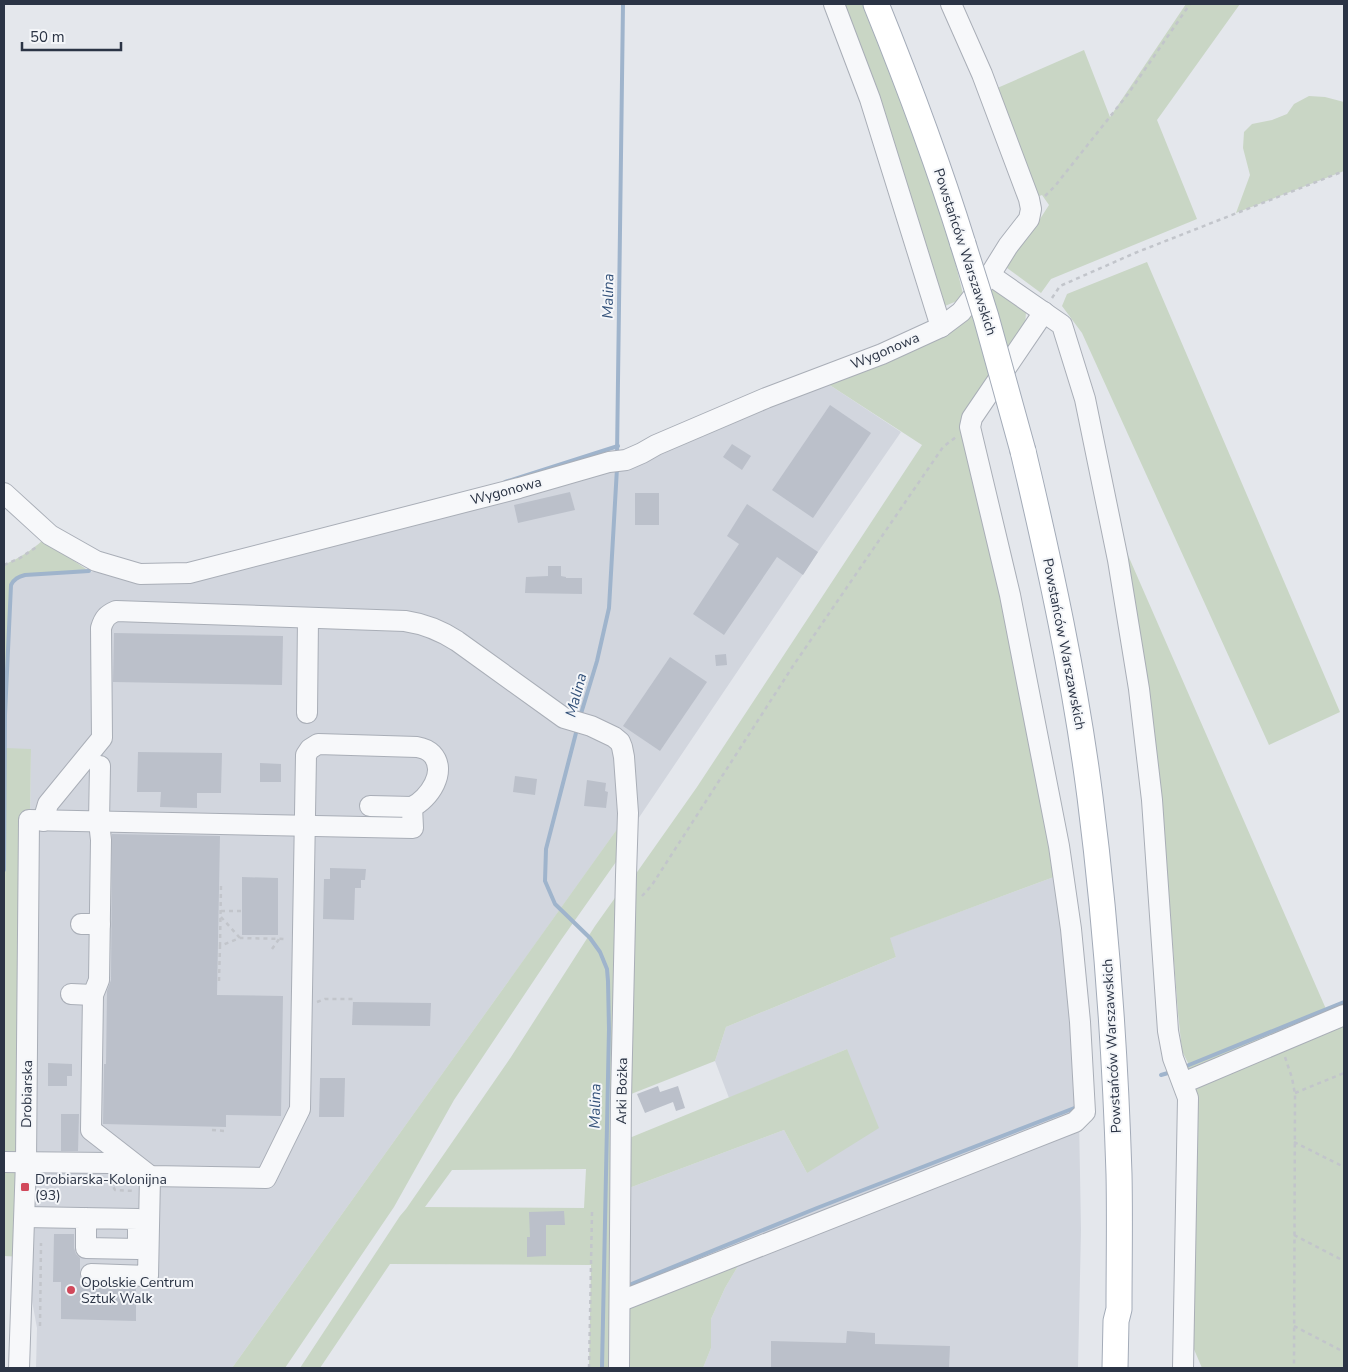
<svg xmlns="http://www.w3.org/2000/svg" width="1348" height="1372" viewBox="0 0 1348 1372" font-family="'Nunito Sans',sans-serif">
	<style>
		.built { fill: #d2d6de }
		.green { fill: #c9d6c5; fill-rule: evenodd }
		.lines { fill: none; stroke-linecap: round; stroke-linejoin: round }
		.stream { stroke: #9fb4cc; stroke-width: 4 }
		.building { fill: #bbc0ca }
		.minor-casing { stroke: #a9aeb7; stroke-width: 22 }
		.major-casing { stroke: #a3abb8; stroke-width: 27 }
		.path { stroke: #c2c5cb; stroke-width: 2.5; stroke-dasharray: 4 4; stroke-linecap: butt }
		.minor { stroke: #f7f8fa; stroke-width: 20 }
		.major { stroke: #fff; stroke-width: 25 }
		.major-bridge-casing { stroke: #a3abb8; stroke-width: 27; stroke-linecap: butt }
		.major-bridge { stroke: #fff; stroke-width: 25 }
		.poi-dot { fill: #d1495b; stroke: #f4f6f9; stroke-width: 2 }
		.labels { text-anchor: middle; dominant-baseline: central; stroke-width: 4; stroke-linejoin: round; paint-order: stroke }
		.street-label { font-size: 14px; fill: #2b3445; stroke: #f4f6f9 }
		.poi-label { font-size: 14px; fill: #2b3445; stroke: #f4f6f9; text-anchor: start }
		.water-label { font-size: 15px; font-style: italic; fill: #34527a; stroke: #f4f6f9 }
	</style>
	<rect width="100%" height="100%" fill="#e4e7ec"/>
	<!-- built -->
	<g class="built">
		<path d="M 825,382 L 901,432 L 818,552 L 636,822 L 628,814 L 232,1368 L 36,1368 L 37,1328 L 24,1257 L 31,749 L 5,749 L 11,585 L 13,580 L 18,577 L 25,575 L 89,571 L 140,579 L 522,491 Z"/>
		<path d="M 1062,874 L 1079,1118 L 1081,1230 L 1078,1368 L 703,1368 L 711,1348 L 711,1319 L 725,1288 L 738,1266 L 621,1301 L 621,1191 L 784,1130 L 807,1173 L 847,1049 L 729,1098 L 715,1061 L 726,1027 L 896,957 L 889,938 Z"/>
	</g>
	<!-- green -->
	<g class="green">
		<path d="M 834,4 L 876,4 L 951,245 L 964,298 L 945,306 Z"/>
		<path d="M 1186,4 L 1240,4 L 1157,120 L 1197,219 L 1051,279 L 1041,293 L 1003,265 L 1040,219 L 1049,205 L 1042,195 L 1034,198 L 995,89 L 1084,50 L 1110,117 Z"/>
		<path d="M 1309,96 L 1325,97 L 1344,102 L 1344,171 L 1236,213 L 1250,175 L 1243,148 L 1244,132 L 1252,124 L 1272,120 L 1287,114 L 1294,104 Z"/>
		<path d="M 1147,262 L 1340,712 L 1269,745 L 1082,333 L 1062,306 L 1067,294 Z"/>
		<path d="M 988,286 L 999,291 L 1026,312 L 1025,326 L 964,412 L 961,432 L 996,562 L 1062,874 L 890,938 L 896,957 L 726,1027 L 715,1061 L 621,1098 L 622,1141 L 847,1049 L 879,1128 L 807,1173 L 784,1130 L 621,1191 L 621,1300 L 735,1255 L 738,1266 L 725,1288 L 711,1319 L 711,1348 L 703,1368 L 589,1368 L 591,1265 L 390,1264 L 320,1368 L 300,1368 L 400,1216 L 406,1209 L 511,1057 L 595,926 L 622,888 L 635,875 L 697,787 L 922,445 L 825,382 L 944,334 ZM 586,1169 L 584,1208 L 425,1207 L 452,1170 Z"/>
		<path d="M 43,540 L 89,571 L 25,575 C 18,577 14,579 11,585 L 5,748 L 31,749 L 24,1257 L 4,1256 L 4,565 C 19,558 31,551 43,540 Z"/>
		<path d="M 1124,546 L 1326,1009 L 1344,1002 L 1344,1368 L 1202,1368 L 1184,1326 L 1178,1069 L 1189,1065 L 1182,1051 L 1178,1013 L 1162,807 Z"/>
		<path d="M 625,818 L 623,852 L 561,940 L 454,1100 L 394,1207 L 285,1368 L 232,1368 Z"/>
	</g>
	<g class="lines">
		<!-- stream -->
		<g class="stream">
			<path d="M 617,456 L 623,4"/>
			<path d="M 505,482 L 618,446"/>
			<path d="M 580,717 L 597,661 L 609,608 L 617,468"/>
			<path d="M 577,729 L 546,849 L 545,881 L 555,904 L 590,938 L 600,952 L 607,969 L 608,981 L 609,1029 L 602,1368"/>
			<path d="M 4,870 L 5,715 L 11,585 C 14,579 18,577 25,575 L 89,571"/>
			<path d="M 1184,1067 L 1344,1002"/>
			<path d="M 1161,1075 L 1168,1073"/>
			<path d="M 629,1285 L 817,1208 L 1077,1107"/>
		</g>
	</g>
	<!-- building -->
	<g class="building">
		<path d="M 830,405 L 871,433 L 813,518 L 772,490 Z"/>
		<path d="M 732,444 L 751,456 L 742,470 L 723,457 Z"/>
		<path d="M 570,492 L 575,510 L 518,523 L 514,505 Z"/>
		<rect x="635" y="493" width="24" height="32"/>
		<path d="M 747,504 L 818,552 L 803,575 L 777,557 L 724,635 L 693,614 L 739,544 L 727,536 Z"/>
		<path d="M 548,566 L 561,566 L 561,576 L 566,577 L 566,578 L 582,578 L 582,594 L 525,593 L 526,577 L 548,576 Z"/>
		<path d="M 114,633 L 283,636 L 282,685 L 113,682 Z"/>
		<path d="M 726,654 L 727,665 L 716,666 L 715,655 Z"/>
		<path d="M 670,657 L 707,682 L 660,751 L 623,726 Z"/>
		<path d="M 138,752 L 222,753 L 221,793 L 197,793 L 197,808 L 160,807 L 161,792 L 137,792 Z"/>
		<path d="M 260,763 L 281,764 L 281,782 L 260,782 Z"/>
		<path d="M 515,776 L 537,779 L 535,795 L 513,792 Z"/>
		<path d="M 587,780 L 606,783 L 605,791 L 608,792 L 606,808 L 584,806 Z"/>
		<path d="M 112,834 L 220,836 L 217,995 L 283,996 L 281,1116 L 226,1115 L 226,1127 L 103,1124 L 104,1064 L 106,1064 L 107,991 L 111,980 Z"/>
		<path d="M 330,868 L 366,869 L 365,880 L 361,880 L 361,888 L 355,888 L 354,920 L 323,919 L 324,879 L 330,879 Z"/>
		<path d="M 242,877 L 278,878 L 278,935 L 242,935 Z"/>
		<path d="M 353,1002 L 431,1003 L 430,1026 L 352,1025 Z"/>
		<path d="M 48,1063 L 72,1064 L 72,1076 L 67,1076 L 67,1086 L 48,1086 Z"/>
		<path d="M 320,1078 L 345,1078 L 344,1117 L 319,1117 Z"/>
		<path d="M 658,1086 L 660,1092 L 678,1086 L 685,1108 L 676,1111 L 673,1102 L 645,1113 L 637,1094 Z"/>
		<path d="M 61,1114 L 79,1114 L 78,1151 L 61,1151 Z"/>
		<path d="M 564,1211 L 565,1225 L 546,1225 L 546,1256 L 527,1257 L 527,1237 L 530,1237 L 529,1212 Z"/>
		<path d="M 54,1234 L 74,1234 L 74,1248 L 76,1254 L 80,1258 L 80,1283 L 91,1286 L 136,1287 L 136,1321 L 61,1319 L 61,1282 L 53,1282 Z"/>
		<path d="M 847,1331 L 875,1333 L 875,1344 L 950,1346 L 949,1368 L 771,1368 L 771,1341 L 846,1343 Z"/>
	</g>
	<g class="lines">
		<!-- minor casing -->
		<g class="minor-casing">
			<g id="minor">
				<path d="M 834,4 L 870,99 L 941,327"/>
				<path d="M 990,275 L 1062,325 L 1085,399 L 1118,560 L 1139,689 L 1152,800 L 1168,1031 L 1173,1058 L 1188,1098 L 1183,1368"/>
				<path d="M 4,493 L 50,535 L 96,561 L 140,574 L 189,573 L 519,488 L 609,462 L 626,460 L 642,453 L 656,445 L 766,398 L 882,354 L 941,327 L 961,312 L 990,275 L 1008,246 L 1029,219 L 1031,209 L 1029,199 L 982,74 L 951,4"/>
				<path d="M 307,713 L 308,619"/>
				<path d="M 43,821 L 48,804 L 102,738 L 101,628 C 104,618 107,615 116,611 L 405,621 C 425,624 440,630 457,641 L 564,718 L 591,726 L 614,737 L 620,742 L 622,747 L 624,757 L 628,813 L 626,875 L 621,1098 L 619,1368"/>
				<path d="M 81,924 L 100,924"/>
				<path d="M 71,994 L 93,995"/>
				<path d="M 1183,1083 L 1344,1015"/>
				<path d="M 4,1162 L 110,1163 L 150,1176 L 266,1178 L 300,1109 L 306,755 L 310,749 L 318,744 L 417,747 C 423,748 428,750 432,754 C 448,771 429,799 412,807 L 370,806"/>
				<path d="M 25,1217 L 138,1219 L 138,1249 L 86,1248 L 86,1218"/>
				<path d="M 91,1274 L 148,1276 L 150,1176 L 91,1130 L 93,995 L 99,980 L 101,840 L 99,822 L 100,766"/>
				<path d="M 621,1301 L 1075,1122 L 1085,1112 L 1080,1022 L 1071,929 L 1059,846 L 1010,595 L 970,427 L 972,418 L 1044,312"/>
				<path d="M 19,1368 L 26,1161 L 29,820 L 413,828 L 412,807"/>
			</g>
		</g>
		<!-- major casing -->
		<g class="major-casing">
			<g id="major">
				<path d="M 876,4 C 908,83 938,163 963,244"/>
				<path d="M 1023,451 C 1050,565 1075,680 1090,797 C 1106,922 1115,1048 1119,1174 C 1120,1219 1119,1264 1119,1309 L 1116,1321 L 1115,1368"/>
			</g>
		</g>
		<!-- path -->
		<g class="path">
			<path d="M 1045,196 L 1055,186 L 1128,94 L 1190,4"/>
			<path d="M 1052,298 L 1060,286 L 1135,253 L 1344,171"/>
			<path d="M 4,565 L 20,558 L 38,546"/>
			<path d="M 642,896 L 652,885 L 793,666 L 943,447 L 956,437"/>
			<path d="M 221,911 L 242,911"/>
			<path d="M 221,917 L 240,938"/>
			<path d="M 220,946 L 221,885"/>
			<path d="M 272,949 L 279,939"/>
			<path d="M 219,981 L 220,946 L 240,938 L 287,939"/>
			<path d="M 317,1002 L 325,999 L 355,999"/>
			<path d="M 1285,1057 L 1292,1078 L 1295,1094 L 1294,1368"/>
			<path d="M 1295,1093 L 1344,1073"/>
			<path d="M 212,1130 L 225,1131"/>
			<path d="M 1294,1142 L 1344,1167"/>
			<path d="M 110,1180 L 115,1190 L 135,1191"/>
			<path d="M 1294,1235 L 1344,1261"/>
			<path d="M 40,1326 L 41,1243"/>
			<path d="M 1294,1326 L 1344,1352"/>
			<path d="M 589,1368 L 592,1212"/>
		</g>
		<!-- minor -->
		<use href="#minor" class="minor"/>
		<!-- major -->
		<use href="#major" class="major"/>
		<!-- major-bridge casing -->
		<g class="major-bridge-casing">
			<path id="major-bridge" d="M 963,244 L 986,317 L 1023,451"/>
		</g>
		<!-- major-bridge -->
		<use href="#major-bridge" class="major-bridge"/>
	</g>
	<!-- markers -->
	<g class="poi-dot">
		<rect x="20" y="1182" width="10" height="10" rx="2.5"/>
		<circle cx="71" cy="1290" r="5"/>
	</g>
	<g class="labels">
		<!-- street labels -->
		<g class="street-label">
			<text transform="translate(965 252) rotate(72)">Powstańców Warszawskich</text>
			<text transform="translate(885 351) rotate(-23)">Wygonowa</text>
			<text transform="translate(506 491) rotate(-15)">Wygonowa</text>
			<text transform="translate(1064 644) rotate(79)">Powstańców Warszawskich</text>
			<text transform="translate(1112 1046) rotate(-93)">Powstańców Warszawskich</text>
			<text transform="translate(622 1091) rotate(-89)">Arki Bożka</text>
			<text transform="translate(27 1094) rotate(-89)">Drobiarska</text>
		</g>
		<!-- poi labels -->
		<g class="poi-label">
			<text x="35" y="1179">Drobiarska-Kolonijna<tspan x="35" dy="16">(93)</tspan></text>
			<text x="81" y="1282">Opolskie Centrum<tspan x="81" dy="16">Sztuk Walk</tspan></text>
		</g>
		<!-- water labels -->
		<g class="water-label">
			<text transform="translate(608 296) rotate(-89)">Malina</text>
			<text transform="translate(576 695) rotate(-75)">Malina</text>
			<text transform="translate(595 1106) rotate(-89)">Malina</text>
		</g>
	</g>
	<!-- border -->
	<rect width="1348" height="1372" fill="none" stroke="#2b3445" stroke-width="10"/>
	<!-- scale -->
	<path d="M22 42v8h99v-8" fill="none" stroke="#2b3445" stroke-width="2.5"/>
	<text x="30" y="42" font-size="15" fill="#2b3445" stroke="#f4f6f9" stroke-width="4" paint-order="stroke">50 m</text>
</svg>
